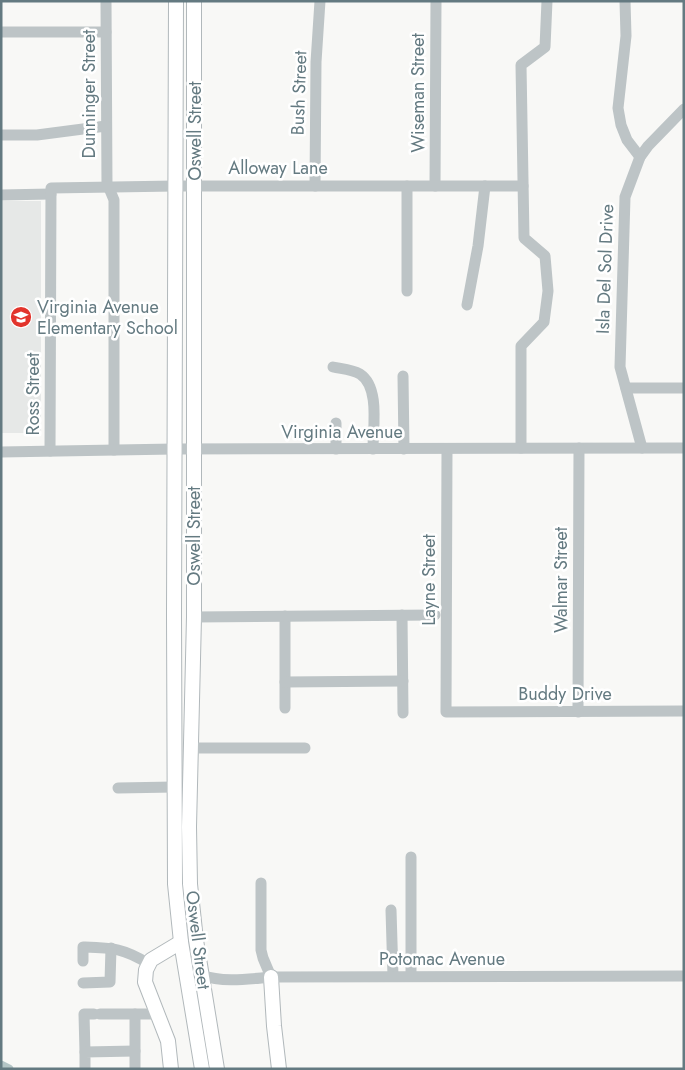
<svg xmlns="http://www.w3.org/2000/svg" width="685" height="1070" viewBox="0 0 685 1070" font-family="Jost,sans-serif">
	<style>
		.built { fill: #e6e8e7 }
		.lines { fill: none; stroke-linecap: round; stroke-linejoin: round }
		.canal { stroke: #b4c5c6; stroke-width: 9 }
		.major-casing { stroke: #b1b8bb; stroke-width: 16 }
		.minor { stroke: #bdc4c6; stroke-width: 11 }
		.major { stroke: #fff; stroke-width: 14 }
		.labels { text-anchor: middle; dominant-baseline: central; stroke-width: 5; stroke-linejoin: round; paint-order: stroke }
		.street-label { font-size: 18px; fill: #647a81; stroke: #fff }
		.poi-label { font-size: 18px; fill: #647a81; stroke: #fff; text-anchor: start }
	</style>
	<rect width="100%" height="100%" fill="#f8f8f6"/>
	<!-- built -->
	<rect class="built" x="1" y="201" width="40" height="232"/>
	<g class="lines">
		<!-- canal -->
		<path class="canal" d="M 1,1065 L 9,1069"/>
		<!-- major casing -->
		<g class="major-casing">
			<g id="major">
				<path d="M 176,1 L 174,616 L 175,884 L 181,942 L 202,1069"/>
				<path d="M 194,1 L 194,617 L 189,827 L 190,884 L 196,940 L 217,1069"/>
				<path d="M 271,977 L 274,1026 L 279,1069"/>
				<path d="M 171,1069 L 168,1041 L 145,982 L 146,970 L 151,960 L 181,942"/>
			</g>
		</g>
		<!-- minor -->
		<g class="minor">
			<path d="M 106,1 L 107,187"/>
			<path d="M 625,1 L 626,36 L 618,108 L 621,125 L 627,140 L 640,157"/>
			<path d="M 1,32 L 106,32"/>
			<path d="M 1,135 L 37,135 L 106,126"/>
			<path d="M 315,186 L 316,62 L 320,1"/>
			<path d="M 407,186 L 407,291"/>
			<path d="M 435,186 L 436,1"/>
			<path d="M 109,188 L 114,200 L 114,450"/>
			<path d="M 1,195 L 51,194"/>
			<path d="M 467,305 L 478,246 L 485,186"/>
			<path d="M 333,367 C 342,369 351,369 360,374 C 380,387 373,427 373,449"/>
			<path d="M 403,376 L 404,449"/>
			<path d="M 626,388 L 684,388"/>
			<path d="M 336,423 L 336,449"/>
			<path d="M 521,448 L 521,346 L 544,322 L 548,291 L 545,256 L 524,238 L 521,65 L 545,47 L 547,1"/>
			<path d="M 642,448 L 620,367 L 625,197 L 640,157 L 648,146 L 684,109"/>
			<path d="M 447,449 L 446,712 L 684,711"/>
			<path d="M 50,451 L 51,188 L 175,186 L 523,186"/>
			<path d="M 1,452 L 174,449 L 684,448"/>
			<path d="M 402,615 L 403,713"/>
			<path d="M 285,616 L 285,708"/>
			<path d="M 194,617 L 435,615"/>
			<path d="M 285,682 L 403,681"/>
			<path d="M 578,712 L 579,448"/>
			<path d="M 191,748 L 305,748"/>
			<path d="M 118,788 L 174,787"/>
			<path d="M 261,883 L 261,950 L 263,958 L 271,977"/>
			<path d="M 391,910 L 393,976"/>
			<path d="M 83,961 L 83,947 C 113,948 123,948 149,964"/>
			<path d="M 201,975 C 224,983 248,979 271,977 L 684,976"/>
			<path d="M 411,976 L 411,857"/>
			<path d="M 83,983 L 110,982 L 111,948"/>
			<path d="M 100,1014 L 135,1014"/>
			<path d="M 85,1052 L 84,1014 L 94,1014"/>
			<path d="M 85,1069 L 85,1052 L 135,1051"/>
			<path d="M 135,1069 L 135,1014 L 158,1014"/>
		</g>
		<!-- major -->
		<use href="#major" class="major"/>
	</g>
	<!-- icons -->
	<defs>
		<g id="school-disc" transform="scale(1.125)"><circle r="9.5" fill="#e2342c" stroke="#fff"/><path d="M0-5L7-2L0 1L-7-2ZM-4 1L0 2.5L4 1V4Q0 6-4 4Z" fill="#fff"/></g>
	</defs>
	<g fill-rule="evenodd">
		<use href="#school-disc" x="21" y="317"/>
	</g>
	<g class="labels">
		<!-- street labels -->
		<g class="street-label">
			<text transform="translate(299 93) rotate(-88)">Bush Street</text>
			<text transform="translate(418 93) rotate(-90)">Wiseman Street</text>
			<text transform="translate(89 94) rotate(-90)">Dunninger Street</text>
			<text transform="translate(195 131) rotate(-90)">Oswell Street</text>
			<text x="278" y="168">Alloway Lane</text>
			<text transform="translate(605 269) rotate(-88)">Isla Del Sol Drive</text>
			<text transform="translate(33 394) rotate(-90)">Ross Street</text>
			<text x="342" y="432">Virginia Avenue</text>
			<text transform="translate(194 536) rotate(-90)">Oswell Street</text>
			<text transform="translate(429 580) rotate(-90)">Layne Street</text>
			<text transform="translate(561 580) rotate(-90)">Walmar Street</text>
			<text x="565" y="694">Buddy Drive</text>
			<text transform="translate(198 940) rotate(83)">Oswell Street</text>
			<text x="442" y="959">Potomac Avenue</text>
		</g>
		<!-- poi labels -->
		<g class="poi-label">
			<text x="37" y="307">Virginia Avenue<tspan x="37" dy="21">Elementary School</tspan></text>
		</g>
	</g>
	<!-- border -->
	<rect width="685" height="1070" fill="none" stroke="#647a81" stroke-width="5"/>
</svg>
